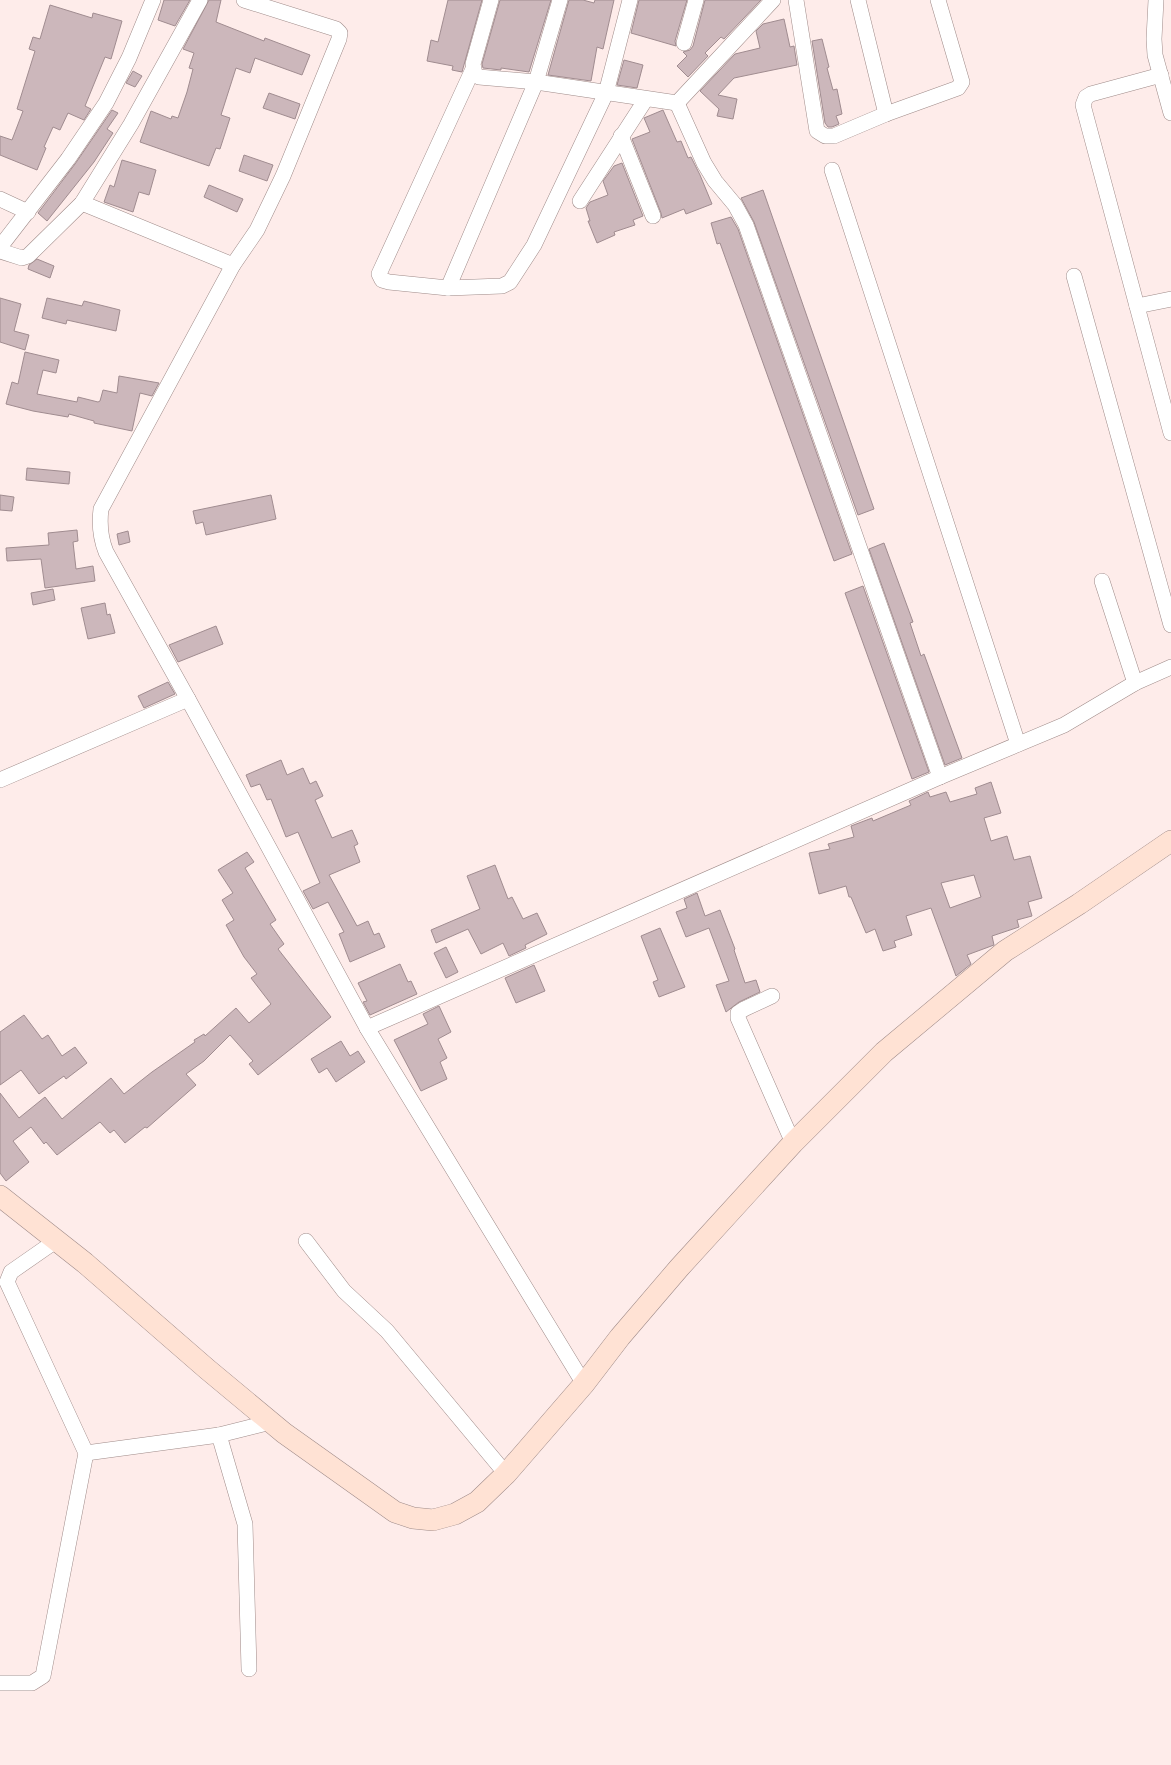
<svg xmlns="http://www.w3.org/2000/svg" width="1171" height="1765" viewBox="0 0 1171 1765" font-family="'IBM Plex Serif',serif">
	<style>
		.building { fill: #ccb7bb; stroke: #a08c90; fill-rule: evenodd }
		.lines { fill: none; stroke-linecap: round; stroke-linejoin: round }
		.minor-casing { stroke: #9f8b89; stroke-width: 16 }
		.secondary-casing { stroke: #9f8b89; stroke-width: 22 }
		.minor { stroke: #fff; stroke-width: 15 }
		.secondary { stroke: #ffe2d4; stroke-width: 21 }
	</style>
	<rect width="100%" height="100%" fill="#feecea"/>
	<!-- building -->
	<g class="building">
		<path d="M 164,0 L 190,0 L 175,26 L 158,20 Z"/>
		<path d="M 209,0 L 221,0 L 216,22 L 264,41 L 265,38 L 310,55 L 302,75 L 255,58 L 250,73 L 236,68 L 221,115 L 230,118 L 220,149 L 216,148 L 209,166 L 140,142 L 151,111 L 171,119 L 172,116 L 178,118 L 187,92 L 193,69 L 189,68 L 194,53 L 183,49 Z"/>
		<path d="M 448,0 L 482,0 L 462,72 L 452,70 L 453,66 L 427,61 L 431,40 L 438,42 Z"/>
		<path d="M 500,0 L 551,0 L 529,72 L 501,68 L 501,70 L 483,68 L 482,64 Z"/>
		<path d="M 569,0 L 583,0 L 594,3 L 595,0 L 614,0 L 603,49 L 597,47 L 591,81 L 548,75 Z"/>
		<path d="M 639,0 L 687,0 L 675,41 L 676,46 L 631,33 Z"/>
		<path d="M 705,0 L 761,0 L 724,39 L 721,37 L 705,53 L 708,56 L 688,77 L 677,66 L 687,56 L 683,52 L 690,50 L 693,46 Z"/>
		<path d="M 50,5 L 92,18 L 93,13 L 122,21 L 111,59 L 105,57 L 85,106 L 91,109 L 84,120 L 68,113 L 60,130 L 53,127 L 44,147 L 46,148 L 37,170 L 0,155 L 0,136 L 12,140 L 23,111 L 17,109 L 35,51 L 29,49 L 33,37 L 40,39 Z"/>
		<path d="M 784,19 L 790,47 L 794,46 L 797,65 L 734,78 L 718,95 L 737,99 L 733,119 L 717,116 L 719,109 L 700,91 L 735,54 L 760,48 L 756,31 L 763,24 Z"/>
		<path d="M 822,39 L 829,67 L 827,68 L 833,90 L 837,89 L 842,114 L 836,116 L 839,124 L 832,127 L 828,127 L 825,123 L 812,41 Z"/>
		<path d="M 624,60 L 643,65 L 637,88 L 617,85 Z"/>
		<path d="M 133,71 L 142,76 L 135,87 L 126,83 Z"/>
		<path d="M 269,93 L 300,104 L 295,119 L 263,108 Z"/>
		<path d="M 112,110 L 118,113 L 107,129 L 113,133 L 94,162 L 47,221 L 38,213 L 75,164 Z"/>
		<path d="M 663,110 L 677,142 L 681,141 L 688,158 L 691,157 L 700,175 L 712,204 L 686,214 L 684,209 L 662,218 L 661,213 L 632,139 L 650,132 L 644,118 Z"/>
		<path d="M 244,155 L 273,165 L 267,181 L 239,171 Z"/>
		<path d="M 122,160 L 156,170 L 149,195 L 139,192 L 133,212 L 104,202 L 110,185 L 114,187 Z"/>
		<path d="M 622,163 L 643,216 L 633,220 L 635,225 L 614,232 L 615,235 L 597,243 L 588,221 L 590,221 L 586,208 L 590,202 L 608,195 L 603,181 L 614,166 Z"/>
		<path d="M 209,185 L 243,199 L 237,212 L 204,197 Z"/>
		<path d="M 763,190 L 874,509 L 858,515 L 754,222 L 741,198 Z"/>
		<path d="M 731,217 L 738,229 L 852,554 L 834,561 L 720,243 L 717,244 L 711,223 Z"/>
		<path d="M 37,259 L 54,266 L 50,278 L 28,269 L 29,265 Z"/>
		<path d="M 0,298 L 21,304 L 14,331 L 29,335 L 25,350 L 0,342 Z"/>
		<path d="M 47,298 L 82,306 L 84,301 L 120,310 L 116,331 L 67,320 L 66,324 L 42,318 Z"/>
		<path d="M 25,352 L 59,360 L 56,373 L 43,370 L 37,394 L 77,402 L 78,397 L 98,402 L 100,401 L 103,390 L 117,393 L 119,376 L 159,383 L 152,396 L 140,393 L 132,431 L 94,423 L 94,421 L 69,414 L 68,417 L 33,411 L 6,404 L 12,382 L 18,384 Z"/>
		<path d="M 27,468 L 70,472 L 69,484 L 26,480 Z"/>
		<path d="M 0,495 L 14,497 L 12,511 L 0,510 Z"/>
		<path d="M 271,495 L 276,519 L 206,535 L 203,522 L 196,524 L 193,511 Z"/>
		<path d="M 77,530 L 78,541 L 73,542 L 76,569 L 93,566 L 95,581 L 45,588 L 41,559 L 7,561 L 6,548 L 49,545 L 48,533 Z"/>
		<path d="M 128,531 L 130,542 L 119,545 L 117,534 Z"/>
		<path d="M 884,543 L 913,622 L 910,623 L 921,656 L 924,654 L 962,758 L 945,765 L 869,549 Z"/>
		<path d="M 863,586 L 929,772 L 912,779 L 845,593 Z"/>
		<path d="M 53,589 L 55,600 L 33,605 L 31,593 Z"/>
		<path d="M 105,603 L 107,615 L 110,614 L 115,633 L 88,639 L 81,608 Z"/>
		<path d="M 216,626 L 223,644 L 178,662 L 169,645 Z"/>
		<path d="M 168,682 L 175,694 L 144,708 L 138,696 Z"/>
		<path d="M 281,760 L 287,775 L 303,768 L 310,784 L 316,781 L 323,796 L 315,800 L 332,838 L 352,830 L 358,844 L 354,846 L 360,862 L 329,875 L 357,926 L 368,921 L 374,935 L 379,933 L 385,947 L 350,962 L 339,934 L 344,932 L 328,902 L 313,909 L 303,891 L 320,883 L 298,832 L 286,837 L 271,799 L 267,800 L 260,784 L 251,787 L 246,775 Z"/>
		<path d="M 991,782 L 1001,813 L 984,818 L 991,841 L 1007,836 L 1014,860 L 1030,856 L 1042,898 L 1028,902 L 1032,916 L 1017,920 L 1019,927 L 992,936 L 994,945 L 967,955 L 971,964 L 956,976 L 931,908 L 906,916 L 912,935 L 894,941 L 896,947 L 883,951 L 875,929 L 866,933 L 851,897 L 849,897 L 846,886 L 819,894 L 809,853 L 830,849 L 828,844 L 854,837 L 851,826 L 872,818 L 873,821 L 911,805 L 909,801 L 928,792 L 930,797 L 946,792 L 950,802 L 977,794 L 975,788 ZM 974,875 L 981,897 L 950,908 L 941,883 Z"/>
		<path d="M 247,852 L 254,862 L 245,868 L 276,920 L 270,924 L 284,944 L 278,949 L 331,1017 L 258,1075 L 249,1064 L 253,1061 L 230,1035 L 204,1061 L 186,1074 L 196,1085 L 147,1128 L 145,1127 L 125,1143 L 114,1130 L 110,1133 L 100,1122 L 57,1155 L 46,1142 L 44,1144 L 31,1127 L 13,1141 L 29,1162 L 6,1181 L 0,1173 L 0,1093 L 19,1118 L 45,1097 L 62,1119 L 111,1078 L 124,1094 L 152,1072 L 195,1042 L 194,1040 L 204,1034 L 205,1036 L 236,1008 L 249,1023 L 271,1004 L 251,978 L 257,974 L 244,957 L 226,925 L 234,920 L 222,900 L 233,893 L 218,870 Z"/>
		<path d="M 495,865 L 508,899 L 512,897 L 523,919 L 537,913 L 547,934 L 525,945 L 526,948 L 509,956 L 503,943 L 481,954 L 468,929 L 436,943 L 431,930 L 480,909 L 467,876 Z"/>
		<path d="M 697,893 L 705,916 L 720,910 L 735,949 L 734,950 L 745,983 L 756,980 L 760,992 L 739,1002 L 726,1012 L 716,985 L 729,981 L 709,928 L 686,937 L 676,912 L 687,908 L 684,899 Z"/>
		<path d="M 660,928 L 685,987 L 659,997 L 653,982 L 658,980 L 641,936 Z"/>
		<path d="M 446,947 L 458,972 L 446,978 L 434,953 Z"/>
		<path d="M 400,964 L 408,982 L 411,981 L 417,994 L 370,1015 L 363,1002 L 367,1001 L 358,983 Z"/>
		<path d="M 534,965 L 545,991 L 516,1003 L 505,978 Z"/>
		<path d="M 439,1006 L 451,1032 L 438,1039 L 447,1058 L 440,1062 L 447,1079 L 421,1091 L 394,1040 L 428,1024 L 423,1014 Z"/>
		<path d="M 24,1015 L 42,1039 L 48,1035 L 62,1056 L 75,1047 L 87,1063 L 66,1079 L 64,1076 L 39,1094 L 21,1070 L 0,1085 L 0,1032 Z"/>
		<path d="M 341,1041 L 350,1056 L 358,1051 L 365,1062 L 336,1082 L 327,1068 L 319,1073 L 311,1059 Z"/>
	</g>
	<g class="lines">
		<!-- minor casing -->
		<g class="minor-casing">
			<g id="minor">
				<path d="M 244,0 L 336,29 L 340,33 L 339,39 L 283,176 L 257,230 L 233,265 L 101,509 C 99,525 100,537 106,552 L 188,699 L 367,1028 L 584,1384"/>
				<path d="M 491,0 L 473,64 L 475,74 L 479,77 L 536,82 L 677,103 L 773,0"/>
				<path d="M 796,0 L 817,131 L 825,136 L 834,136 L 886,114 L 958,88 L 962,82 L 938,0"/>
				<path d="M 858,0 L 886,114"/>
				<path d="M 1156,0 L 1154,39 L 1155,55 L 1171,113"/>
				<path d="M 684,43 L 696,0"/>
				<path d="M 473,69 L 379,274 L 382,280 L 389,282 L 448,288 L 502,286 L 510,282 L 534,245 L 606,93 L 630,0"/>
				<path d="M 1161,75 L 1091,94 L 1086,97 L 1083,105 L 1171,433"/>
				<path d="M 677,103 L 704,163 L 715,181 L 735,205 L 746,225 L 940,777"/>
				<path d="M 621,136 L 653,216"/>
				<path d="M 832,170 L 1018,744"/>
				<path d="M 0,199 L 28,212"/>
				<path d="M 580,201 L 646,99"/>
				<path d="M 82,203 L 233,265"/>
				<path d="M 0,247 L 68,159 L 106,103 L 129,58 L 153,0"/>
				<path d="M 0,251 L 22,258 L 28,256 L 82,203 L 131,124 L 200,0"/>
				<path d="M 1074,276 L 1171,625"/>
				<path d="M 448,288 L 536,82 L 560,0"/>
				<path d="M 1137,306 L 1171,299"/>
				<path d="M 1102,581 L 1135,683"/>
				<path d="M 0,780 L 188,699"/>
				<path d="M 772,996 L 744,1009 L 738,1013 L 738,1018 L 793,1143"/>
				<path d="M 367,1028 L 940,777 L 1064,725 L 1135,683 L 1171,667"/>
				<path d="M 306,1241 L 344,1291 L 387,1331 L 506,1474"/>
				<path d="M 219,1435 L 245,1524 L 249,1669"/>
				<path d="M 86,1453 L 219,1435 L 271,1422"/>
				<path d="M 0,1683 L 32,1683 L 43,1676 L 86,1453 L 7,1282 L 11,1272 L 57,1240"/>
			</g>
		</g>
		<!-- secondary casing -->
		<g class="secondary-casing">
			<path id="secondary" d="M 0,1196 L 85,1263 L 207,1369 L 284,1433 L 395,1512 L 413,1518 L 433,1520 L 455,1514 L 477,1502 L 506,1474 L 584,1384 L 620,1337 L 679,1268 L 793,1143 L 884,1052 L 1005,951 L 1079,904 L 1171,841"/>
		</g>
		<!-- minor -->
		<use href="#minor" class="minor"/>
		<!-- secondary -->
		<use href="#secondary" class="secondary"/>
	</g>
</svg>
